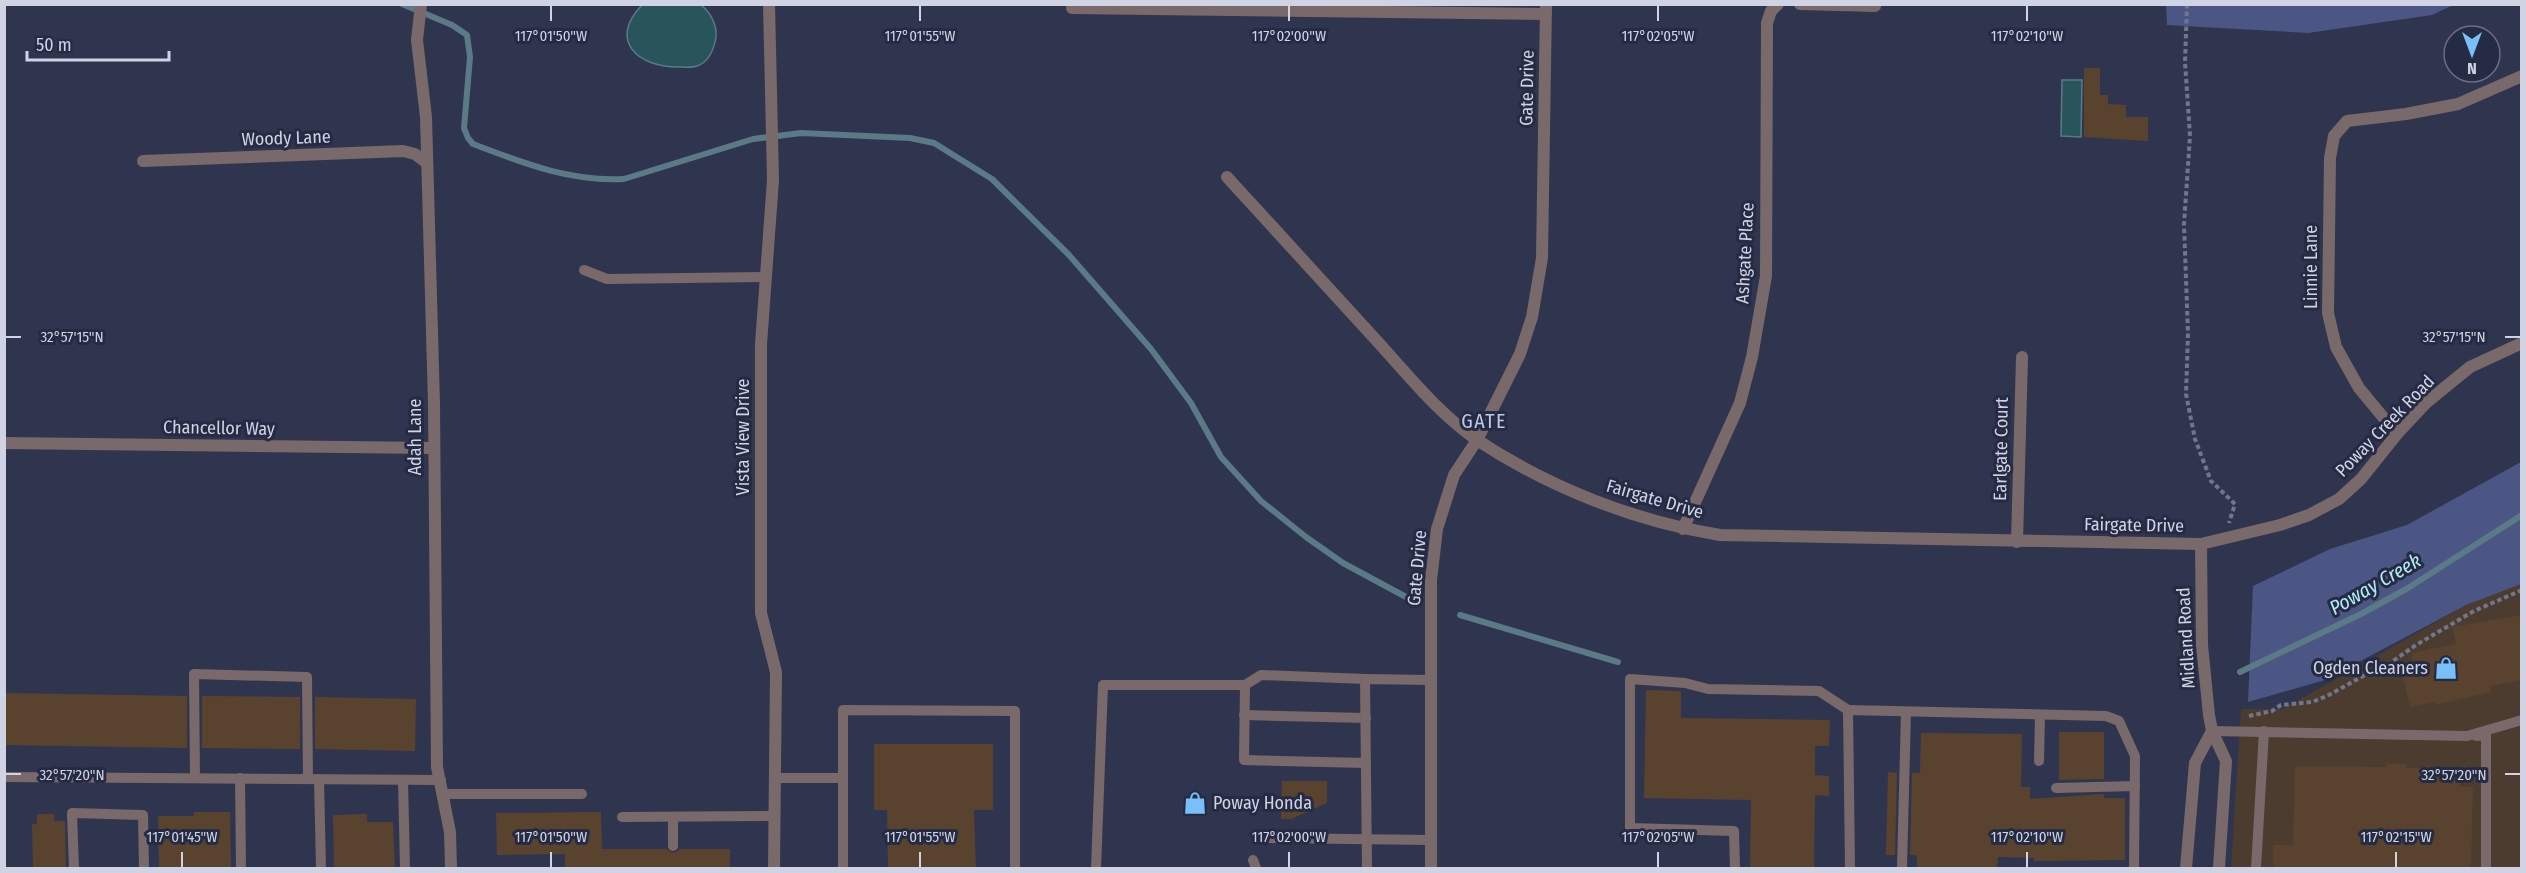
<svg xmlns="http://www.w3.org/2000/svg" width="2526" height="873" viewBox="0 0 2526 873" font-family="'Fira Sans Condensed',sans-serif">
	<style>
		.commercial { fill: #4b3c2f }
		.green { fill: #4c5685 }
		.water { fill: #28555c; stroke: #5a7b85; stroke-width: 1.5 }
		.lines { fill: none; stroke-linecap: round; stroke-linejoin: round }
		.stream { stroke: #5a7b85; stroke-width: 6 }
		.building { fill: #5a432e }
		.path { stroke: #71768c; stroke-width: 4; stroke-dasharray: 4.5 3; stroke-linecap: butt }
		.service { stroke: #79696a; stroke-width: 10 }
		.minor { stroke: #79696a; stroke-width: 12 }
		.tertiary { stroke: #79696a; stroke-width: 12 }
		.ticks { fill: none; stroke: #cfd3e4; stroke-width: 2 }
		.labels { text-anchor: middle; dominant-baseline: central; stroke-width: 6; stroke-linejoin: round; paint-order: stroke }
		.street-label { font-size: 18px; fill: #cfd3e4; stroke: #262b44 }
		.poi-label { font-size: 18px; fill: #cfd3e4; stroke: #262b44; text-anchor: end }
		.neighbourhood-label { font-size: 20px; letter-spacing: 1.5px; fill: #c0c8e8; stroke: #262b44 }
		.water-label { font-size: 20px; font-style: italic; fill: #afecf5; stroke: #262b44 }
		.ticks-label { font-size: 15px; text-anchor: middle; fill: #cfd3e4; stroke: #262b44; stroke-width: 6; stroke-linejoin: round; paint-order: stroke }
	</style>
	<rect width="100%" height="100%" fill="#30354f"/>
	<!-- commercial -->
	<path class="commercial" d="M 2521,582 L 2521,868 L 2231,868 L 2241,709 L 2283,709 L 2466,605 Z"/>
	<!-- green -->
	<g class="green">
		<path d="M 2166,5 L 2166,4 L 2453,5 L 2432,15 L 2308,33 L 2167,25 Z"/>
		<path d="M 2521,462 L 2521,584 L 2466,605 L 2325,680 L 2248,702 L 2253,586 L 2330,549 L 2407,525 Z"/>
	</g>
	<!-- water -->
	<g class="water">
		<path d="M 701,5 C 710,12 717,24 716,37 C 714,49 709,62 697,66 C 691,68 684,67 678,67 C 637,67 608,40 642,5 Z"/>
		<path d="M 2062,80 L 2082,80 L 2081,137 L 2061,136 Z"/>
	</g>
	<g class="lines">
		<!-- stream -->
		<g class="stream">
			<path d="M 402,4 L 452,25 L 467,35 L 470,57 L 464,128 L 468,138 L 473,144 C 523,163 570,182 624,179 L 753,139 L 801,133 L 910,138 L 934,143 L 992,179 L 1069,255 L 1151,349 L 1191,403 L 1221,457 L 1261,501 L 1306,537 L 1343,563 L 1406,597"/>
			<path d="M 1460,615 L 1618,662"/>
			<path d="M 2240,672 L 2361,614 L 2408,588 L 2522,515"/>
		</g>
	</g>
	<!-- building -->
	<g class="building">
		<path d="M 2084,68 L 2100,68 L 2100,95 L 2108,95 L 2108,104 L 2126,105 L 2126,117 L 2148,117 L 2148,141 L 2084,137 Z"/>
		<path d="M 2522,615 L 2522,680 L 2490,686 L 2491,692 L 2435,705 L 2435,702 L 2410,707 L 2400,663 L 2413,660 L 2412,653 L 2456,644 L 2452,627 Z"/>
		<path d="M 1646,690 L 1681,691 L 1681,718 L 1830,720 L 1829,746 L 1815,746 L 1815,775 L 1829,776 L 1829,796 L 1815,795 L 1814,868 L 1750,868 L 1751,800 L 1644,798 Z"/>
		<path d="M 4,693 L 187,696 L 187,748 L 4,745 Z"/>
		<path d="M 202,696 L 300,697 L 300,749 L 202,748 Z"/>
		<path d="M 315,697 L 416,699 L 415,751 L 315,749 Z"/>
		<path d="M 2059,732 L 2104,732 L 2104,779 L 2059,780 Z"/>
		<path d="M 1921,733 L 2022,734 L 2021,787 L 2030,787 L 2030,799 L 2104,794 L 2104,798 L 2125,798 L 2125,860 L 2034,861 L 2034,858 L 1998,857 L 1997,868 L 1917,868 L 1917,855 L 1910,855 L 1912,773 L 1920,773 Z"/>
		<path d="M 874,744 L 993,744 L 993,810 L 974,810 L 976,868 L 888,868 L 887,810 L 874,810 Z"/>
		<path d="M 2387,764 L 2407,764 L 2407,768 L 2460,768 L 2460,787 L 2473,787 L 2471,868 L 2273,868 L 2273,845 L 2293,845 L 2295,766 L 2387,767 Z"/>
		<path d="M 1888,772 L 1897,773 L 1895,855 L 1886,855 Z"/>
		<path d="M 1282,781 L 1327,781 L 1327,803 L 1291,819 L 1281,819 Z"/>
		<path d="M 194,812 L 230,812 L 231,868 L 159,868 L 158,816 L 194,816 Z"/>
		<path d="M 601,812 L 602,849 L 666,849 L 674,853 L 680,849 L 730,849 L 730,868 L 565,868 L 565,854 L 497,855 L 496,813 Z"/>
		<path d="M 37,814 L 54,814 L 54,821 L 65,821 L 66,868 L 33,868 L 32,824 L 37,824 Z"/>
		<path d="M 367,814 L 367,822 L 393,822 L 395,868 L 334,868 L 333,815 Z"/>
	</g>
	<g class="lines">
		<!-- path -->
		<g class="path">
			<path d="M 2187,4 L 2185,62 L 2190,136 L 2184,224 L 2188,334 L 2186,394 L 2195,439 L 2211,481 L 2235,504 L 2229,523"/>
			<path d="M 2249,716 L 2272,711 L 2281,705 L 2312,702 L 2327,696 L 2365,675 L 2377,672 L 2416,645 L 2474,611 L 2522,590"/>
		</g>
		<!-- service -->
		<g class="service">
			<path d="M 584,270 L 607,279 L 766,277"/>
			<path d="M 1245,685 L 1244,760 L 1366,763"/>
			<path d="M 1244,715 L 1366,718"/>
			<path d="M 2212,731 L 2467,736 L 2522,720"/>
			<path d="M 2476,736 L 2486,735 L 2486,868"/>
			<path d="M 2039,761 L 2040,715"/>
			<path d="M 4,777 L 441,780"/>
			<path d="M 195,778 L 194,674 L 307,677 L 308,779"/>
			<path d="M 240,778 L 241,868"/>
			<path d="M 775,778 L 843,778"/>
			<path d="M 319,779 L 321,868"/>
			<path d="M 403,780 L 405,868"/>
			<path d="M 2056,788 L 2135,786"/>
			<path d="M 443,794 L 582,794"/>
			<path d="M 622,817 L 774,816"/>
			<path d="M 1270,838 L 1431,840"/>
			<path d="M 673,846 L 673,817"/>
			<path d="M 1253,860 L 1256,868"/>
			<path d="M 74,868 L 72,813 L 143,815 L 144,868"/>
			<path d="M 843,868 L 843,710 L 1015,711 L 1015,868"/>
			<path d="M 1096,868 L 1103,685 L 1245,685 L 1261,675 L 1365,679"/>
			<path d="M 1367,868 L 1365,679 L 1431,680"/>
			<path d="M 1735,868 L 1734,831 L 1630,828 L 1630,679 L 1685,683 L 1708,689 L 1819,691 L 1848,710"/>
			<path d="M 1850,868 L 1848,710 L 2106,716 L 2119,721 L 2135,756 L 2134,868"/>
			<path d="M 1902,868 L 1906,712"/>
			<path d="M 2256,868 L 2264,731"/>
		</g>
		<!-- minor -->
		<g class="minor">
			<path d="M 421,4 L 417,40 L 426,117 L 434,404 L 437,767 L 450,832 L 451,868"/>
			<path d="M 769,4 L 773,180 L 761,344 L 761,613 L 776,672 L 774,868"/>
			<path d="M 1800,4 L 1875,6"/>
			<path d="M 1072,8 L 1546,14"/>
			<path d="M 143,161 L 403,151 L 415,154 L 427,163"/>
			<path d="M 1227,177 C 1277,232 1327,287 1377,341 C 1408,375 1439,414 1477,440 C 1550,488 1634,521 1720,535 L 2201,544 L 2280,525 L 2309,515 L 2339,499 L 2361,479 L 2397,434 L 2427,402 L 2470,367 L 2522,343"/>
			<path d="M 2397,434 L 2359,388 L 2336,347 L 2328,313 L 2330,158 L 2334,136 L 2347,121 L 2406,114 L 2458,104 L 2522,76"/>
			<path d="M 4,443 L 434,448"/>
			<path d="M 1683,529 L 1740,403 L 1752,357 L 1766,276 L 1767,23 L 1771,11 L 1778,4"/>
			<path d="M 2017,542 L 2022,357"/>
			<path d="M 1431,868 L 1431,580 L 1437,529 L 1454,475 L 1477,440 L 1520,354 L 1532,317 L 1542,258 L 1546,4"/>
		</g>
		<!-- tertiary -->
		<g class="tertiary">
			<path d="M 2201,544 L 2202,645 L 2209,715 L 2212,731 L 2226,761 L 2219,868"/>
			<path d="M 2186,868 L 2195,763 L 2212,731"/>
		</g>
	</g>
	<!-- ticks -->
	<path class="ticks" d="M 551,6 L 551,21M 920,6 L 920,21M 1289,6 L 1289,21M 1658,6 L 1658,21M 2027,6 L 2027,21M 6,337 L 21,337M 2505,337 L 2520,337M 6,774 L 21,774M 2505,774 L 2520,774M 182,852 L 182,867M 551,852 L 551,867M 920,852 L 920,867M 1289,852 L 1289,867M 1658,852 L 1658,867M 2027,852 L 2027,867M 2396,852 L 2396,867"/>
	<!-- icons -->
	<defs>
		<g id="shop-bare" transform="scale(1.8)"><path d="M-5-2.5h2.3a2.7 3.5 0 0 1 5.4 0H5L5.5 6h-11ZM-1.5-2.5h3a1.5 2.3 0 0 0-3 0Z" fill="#79bff8" stroke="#262b44" stroke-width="2.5" paint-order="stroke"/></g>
	</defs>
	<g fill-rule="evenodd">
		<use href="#shop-bare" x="2446" y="668"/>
		<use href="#shop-bare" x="1195" y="803"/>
	</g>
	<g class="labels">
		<!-- street labels -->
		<g class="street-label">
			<text transform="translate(1527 88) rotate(-89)">Gate Drive</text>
			<text transform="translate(286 138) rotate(-2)">Woody Lane</text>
			<text transform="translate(1745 253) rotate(-87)">Ashgate Place</text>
			<text transform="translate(2311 267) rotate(-90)">Linnie Lane</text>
			<text transform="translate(2385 426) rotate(-46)">Poway Creek Road</text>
			<text transform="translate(219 428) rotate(1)">Chancellor Way</text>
			<text transform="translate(415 437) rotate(-90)">Adah Lane</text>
			<text transform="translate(743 437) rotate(-90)">Vista View Drive</text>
			<text transform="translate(2001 449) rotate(-89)">Earlgate Court</text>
			<text transform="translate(1655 499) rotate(16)">Fairgate Drive</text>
			<text transform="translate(2134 525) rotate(1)">Fairgate Drive</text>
			<text transform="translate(1417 568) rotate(-85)">Gate Drive</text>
			<text transform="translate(2186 638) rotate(-93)">Midland Road</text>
		</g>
		<!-- poi labels -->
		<g class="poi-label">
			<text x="2428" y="668">Ogden Cleaners</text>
			<text x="1213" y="803" text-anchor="start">Poway Honda</text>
		</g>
		<!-- neighbourhood labels -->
		<g class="neighbourhood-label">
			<text x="1484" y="421">GATE</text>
		</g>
		<!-- water labels -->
		<g class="water-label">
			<text transform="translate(2375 584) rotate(-30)">Poway Creek</text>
		</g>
	</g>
	<g class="ticks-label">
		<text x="551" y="41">117°01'50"W</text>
		<text x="920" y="41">117°01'55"W</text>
		<text x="1289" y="41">117°02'00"W</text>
		<text x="1658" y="41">117°02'05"W</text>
		<text x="2027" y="41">117°02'10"W</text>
		<text x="2454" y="342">32°57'15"N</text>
		<text x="72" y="342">32°57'15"N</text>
		<text x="2454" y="780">32°57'20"N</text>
		<text x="72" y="780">32°57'20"N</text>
		<text x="182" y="842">117°01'45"W</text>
		<text x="551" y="842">117°01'50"W</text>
		<text x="920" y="842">117°01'55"W</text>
		<text x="1289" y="842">117°02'00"W</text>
		<text x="1658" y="842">117°02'05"W</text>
		<text x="2027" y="842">117°02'10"W</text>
		<text x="2396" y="842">117°02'15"W</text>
	</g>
	<!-- border -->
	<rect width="2526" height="873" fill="none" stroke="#cfd3e4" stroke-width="12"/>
	<!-- north arrow -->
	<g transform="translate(2472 54) rotate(180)"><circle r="28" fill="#262b44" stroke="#6a6e84" stroke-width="1.5"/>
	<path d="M0-4.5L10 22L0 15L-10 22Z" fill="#79bff8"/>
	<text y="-9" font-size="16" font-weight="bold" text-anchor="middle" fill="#cfd3e4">N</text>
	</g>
	<!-- scale -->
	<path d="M27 51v9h142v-9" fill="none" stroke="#cfd3e4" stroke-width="3"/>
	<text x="36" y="51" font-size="18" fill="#cfd3e4" stroke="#262b44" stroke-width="4.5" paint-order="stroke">50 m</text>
</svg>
